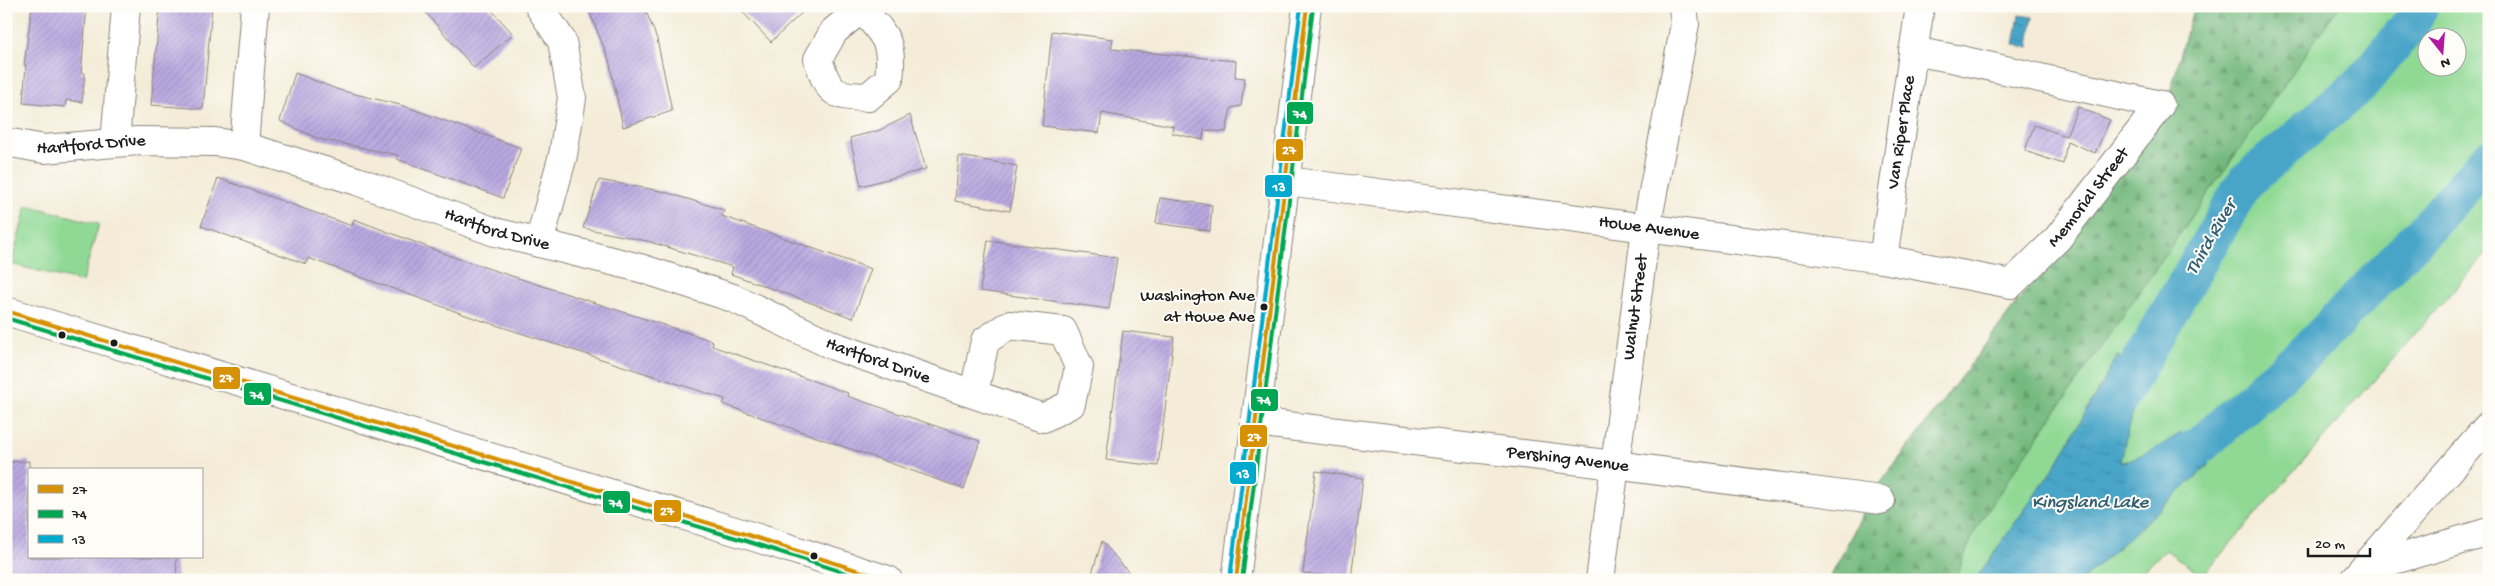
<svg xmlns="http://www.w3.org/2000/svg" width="2495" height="586" viewBox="0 0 2495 586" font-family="'Gochi Hand',sans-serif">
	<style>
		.green { fill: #90d994; stroke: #567a58; fill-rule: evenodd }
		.forest { fill: url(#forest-firs); stroke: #486a4d }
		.water { fill: url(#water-ripples); stroke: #326072 }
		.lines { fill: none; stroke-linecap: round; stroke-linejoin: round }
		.river { stroke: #49a5c8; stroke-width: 38 }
		.building { fill: url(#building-hatch) }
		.minor-casing { stroke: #88847a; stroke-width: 30 }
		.major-casing { stroke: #88847a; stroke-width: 30 }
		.minor { stroke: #fff; stroke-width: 28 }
		.major { stroke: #fff; stroke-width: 28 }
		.bus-1-casing { stroke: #fdfcf7; stroke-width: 8 }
		.bus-2-casing { stroke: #fdfcf7; stroke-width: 8 }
		.bus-3-casing { stroke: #fdfcf7; stroke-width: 8 }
		.bus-1 { stroke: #d69104; stroke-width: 4 }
		.bus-2 { stroke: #00a651; stroke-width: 4 }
		.bus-3 { stroke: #00a9ce; stroke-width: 4 }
		.bus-dot { fill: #1c1c1c; stroke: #fdfcf7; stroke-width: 2 }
		.labels { text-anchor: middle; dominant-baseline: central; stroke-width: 4; stroke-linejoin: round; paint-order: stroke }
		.bus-label { font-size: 17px; fill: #1c1c1c; stroke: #fdfcf7; text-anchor: end }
		.street-label { font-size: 18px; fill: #1c1c1c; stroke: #fdfcf7 }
		.water-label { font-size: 19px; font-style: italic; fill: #326072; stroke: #fdfcf7 }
		.line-badge { stroke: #fdfcf7; stroke-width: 2 }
		.badge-label { font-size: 14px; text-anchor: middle; font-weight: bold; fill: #fff }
	</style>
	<defs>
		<pattern id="forest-firs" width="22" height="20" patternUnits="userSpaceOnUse" patternTransform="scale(1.25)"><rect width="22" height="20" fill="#74b97e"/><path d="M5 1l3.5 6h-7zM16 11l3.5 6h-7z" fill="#649e6c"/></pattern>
		<pattern id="water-ripples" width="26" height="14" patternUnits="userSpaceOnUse" patternTransform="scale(1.25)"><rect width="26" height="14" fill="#49a5c8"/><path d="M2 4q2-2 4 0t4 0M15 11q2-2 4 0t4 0" fill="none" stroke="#3c86a2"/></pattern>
		<pattern id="building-hatch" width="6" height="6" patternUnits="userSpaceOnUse" patternTransform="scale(1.25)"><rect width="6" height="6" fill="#baa8e0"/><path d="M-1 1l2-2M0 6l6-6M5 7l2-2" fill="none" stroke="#9f90c0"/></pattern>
	</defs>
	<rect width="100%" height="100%" fill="#fdfcf7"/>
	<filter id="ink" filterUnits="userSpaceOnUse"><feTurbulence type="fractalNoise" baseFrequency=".02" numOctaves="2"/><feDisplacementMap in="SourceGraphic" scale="10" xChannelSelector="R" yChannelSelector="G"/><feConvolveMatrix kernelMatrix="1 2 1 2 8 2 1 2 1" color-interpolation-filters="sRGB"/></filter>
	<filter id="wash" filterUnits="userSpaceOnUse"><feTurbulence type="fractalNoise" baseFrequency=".0096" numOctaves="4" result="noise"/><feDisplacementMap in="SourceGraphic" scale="20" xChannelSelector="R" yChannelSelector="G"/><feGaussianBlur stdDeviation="1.12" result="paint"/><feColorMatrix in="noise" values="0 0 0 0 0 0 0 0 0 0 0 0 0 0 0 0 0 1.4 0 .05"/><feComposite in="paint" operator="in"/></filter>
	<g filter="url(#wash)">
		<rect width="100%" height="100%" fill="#f4ecd8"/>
		<!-- green -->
		<g class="green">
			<path d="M 2194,6 L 2489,6 L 2489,250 L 2202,576 L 2166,550 L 2133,580 L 1829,580 L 1874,492 L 2167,104 ZM 2428,38 L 2458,38 L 2458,68 L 2428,68 Z"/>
			<path d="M 27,205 L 99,224 L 82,282 L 11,264 Z"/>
		</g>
		<!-- forest -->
		<path class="forest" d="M 2194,6 L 2339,6 L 2008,480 L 1976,528 L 1954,580 L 1829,580 L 1874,492 L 2167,104 Z"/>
		<!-- water -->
		<g class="water">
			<path d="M 2019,15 L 2033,17 L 2029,47 L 2014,45 Z"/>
			<path d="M 2118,355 L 2138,397 L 2127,431 L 2121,463 L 2153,450 L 2181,433 L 2210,464 L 2082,580 L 1975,580 L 2057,463 Z"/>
		</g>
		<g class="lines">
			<!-- river -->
			<g class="river">
				<path d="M 2104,424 L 2245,182 L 2363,82 L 2412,22 L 2420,6"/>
				<path d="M 2150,473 L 2202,444 L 2314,344 L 2430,225 L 2489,158"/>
			</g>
		</g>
		<g id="blocks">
			<!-- building -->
			<g class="building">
				<path d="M 32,6 L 87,6 L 81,73 L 85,73 L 82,102 L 66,100 L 65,107 L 23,103 L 26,65 L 24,65 Z"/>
				<path d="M 160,6 L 212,6 L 203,109 L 151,105 Z"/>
				<path d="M 420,6 L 488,6 L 513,34 L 474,68 Z"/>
				<path d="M 587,6 L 644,6 L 657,39 L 672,111 L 623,127 L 609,60 Z"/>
				<path d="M 737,6 L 809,6 L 771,42 Z"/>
				<path d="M 1052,31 L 1113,39 L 1111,49 L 1236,61 L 1235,77 L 1245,78 L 1241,106 L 1231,108 L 1226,132 L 1204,130 L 1203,140 L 1172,133 L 1173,126 L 1102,113 L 1099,133 L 1042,126 Z"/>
				<path d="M 295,73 L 339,90 L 404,106 L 521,148 L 503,198 L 397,159 L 398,155 L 319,139 L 280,121 Z"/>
				<path d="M 2078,107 L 2110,120 L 2095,153 L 2067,141 L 2063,164 L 2025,151 L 2034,125 L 2066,136 Z"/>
				<path d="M 910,115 L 926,169 L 861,186 L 850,138 L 880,130 Z"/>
				<path d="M 959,156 L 1017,166 L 1010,211 L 955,201 Z"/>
				<path d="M 218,178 L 352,226 L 354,219 L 459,259 L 713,341 L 712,346 L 848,393 L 847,396 L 980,441 L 964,489 L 723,404 L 725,399 L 474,318 L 308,258 L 306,264 L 201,226 Z"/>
				<path d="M 599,180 L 661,191 L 724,210 L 722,216 L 871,269 L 853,318 L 731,274 L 733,267 L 647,241 L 583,228 Z"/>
				<path d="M 1160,198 L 1212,205 L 1210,231 L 1156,223 Z"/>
				<path d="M 988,240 L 1117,258 L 1109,309 L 980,291 Z"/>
				<path d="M 1123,331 L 1174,337 L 1158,466 L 1106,460 Z"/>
				<path d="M 29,461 L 29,557 L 176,557 L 177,580 L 6,580 L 6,462 Z"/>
				<path d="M 1316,471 L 1363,478 L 1351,579 L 1303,573 Z"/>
				<path d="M 1102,541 L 1135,580 L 1090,580 Z"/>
			</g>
		</g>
	</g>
	<g filter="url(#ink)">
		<use href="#blocks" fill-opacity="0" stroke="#88847a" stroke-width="1"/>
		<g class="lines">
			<!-- minor casing -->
			<g class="minor-casing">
				<g id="minor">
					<path d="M 539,6 L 562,41 L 572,98 L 563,155 L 539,243"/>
					<path d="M 859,6 C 883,34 894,39 889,79 L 868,97 C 833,96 829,94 818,59 L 834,31 L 861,9"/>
					<path id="s1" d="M 6,142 L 44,149 L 138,141 L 215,142 L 244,146 L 357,181 L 495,232 L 640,268 L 733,298 L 834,346 L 1043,418 L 1071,404 L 1079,367 L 1063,331 L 1009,325 L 985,341 L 974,393"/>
					<path d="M 115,143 L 126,6"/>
					<path d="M 244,146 L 255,6"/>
					<path id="s2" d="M 1287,181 L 1883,259 L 2011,284 L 2058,238 L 2160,105 L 1956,59 L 1913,51"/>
					<path id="s3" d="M 1883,259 L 1920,6"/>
					<path d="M 6,311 L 748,535 L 888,580"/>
					<path id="s4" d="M 1255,422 L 1615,465 L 1881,500"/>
					<path d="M 2363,569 L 2489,532"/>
					<path id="s5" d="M 1600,580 L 1646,229 L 1685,24 L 1683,6"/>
					<path d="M 2353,580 L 2489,425"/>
				</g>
			</g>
			<!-- major casing -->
			<g class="major-casing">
				<path id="major" d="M 1236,580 L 1307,6"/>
			</g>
			<!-- minor -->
			<use href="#minor" class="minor"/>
			<!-- major -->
			<use href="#major" class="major"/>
			<!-- bus-1 casing -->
			<g class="bus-1-casing">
				<g id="bus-1">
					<path d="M 6,311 L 748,535 L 887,580"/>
					<path d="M 1236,580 L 1307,6"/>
				</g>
			</g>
			<!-- bus-2 casing -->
			<g class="bus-2-casing">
				<g id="bus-2">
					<path d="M 6,318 L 746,541 L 867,580"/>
					<path d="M 1242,580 L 1313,7"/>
				</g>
			</g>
			<!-- bus-3 casing -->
			<g class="bus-3-casing">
				<path id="bus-3" d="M 1230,579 L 1301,6"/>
			</g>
			<!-- bus-1 -->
			<use href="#bus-1" class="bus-1"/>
			<!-- bus-2 -->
			<use href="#bus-2" class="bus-2"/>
			<!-- bus-3 -->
			<use href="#bus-3" class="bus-3"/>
		</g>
	</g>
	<!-- markers -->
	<g class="bus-dot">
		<circle cx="1264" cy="307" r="4.5"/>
		<circle cx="62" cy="335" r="4.5"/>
		<circle cx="114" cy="343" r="4.5"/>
		<circle cx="814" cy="556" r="4.5"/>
	</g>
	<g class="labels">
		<!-- bus labels -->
		<g class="bus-label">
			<text x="1255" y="297">Washington Ave<tspan x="1255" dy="21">at Howe Ave</tspan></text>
		</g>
		<!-- street labels -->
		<g class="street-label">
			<text stroke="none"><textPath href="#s3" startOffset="128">Van Riper Place</textPath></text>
			<text stroke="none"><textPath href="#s1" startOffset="86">Hartford Drive</textPath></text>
			<text stroke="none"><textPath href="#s2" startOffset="848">Memorial Street</textPath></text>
			<text stroke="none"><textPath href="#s1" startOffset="506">Hartford Drive</textPath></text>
			<text stroke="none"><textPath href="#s2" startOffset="365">Howe Avenue</textPath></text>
			<text stroke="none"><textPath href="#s5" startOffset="275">Walnut Street</textPath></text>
			<text stroke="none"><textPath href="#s1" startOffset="910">Hartford Drive</textPath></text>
			<text stroke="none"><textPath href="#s4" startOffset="315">Pershing Avenue</textPath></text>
		</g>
		<!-- water labels -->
		<g class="water-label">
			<text transform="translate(2212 238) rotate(-60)">Third River</text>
			<text x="2090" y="503">Kingsland Lake</text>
		</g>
	</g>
	<g class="line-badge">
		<rect x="1286" y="101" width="28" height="24" rx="5" fill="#00a651"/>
		<rect x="1275" y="138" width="29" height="24" rx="5" fill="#d69104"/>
		<rect x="1264" y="174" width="29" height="24" rx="5" fill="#00a9ce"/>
		<rect x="212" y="366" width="29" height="24" rx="5" fill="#d69104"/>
		<rect x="243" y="382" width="29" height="24" rx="5" fill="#00a651"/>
		<rect x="1250" y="388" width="29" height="24" rx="5" fill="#00a651"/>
		<rect x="1239" y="424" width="29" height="24" rx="5" fill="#d69104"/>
		<rect x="1229" y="461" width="28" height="24" rx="5" fill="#00a9ce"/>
		<rect x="602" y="490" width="29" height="24" rx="5" fill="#00a651"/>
		<rect x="653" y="499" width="29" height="24" rx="5" fill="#d69104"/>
	</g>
	<g class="badge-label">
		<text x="1300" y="118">74</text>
		<text x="1289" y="154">27</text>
		<text x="1279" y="191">13</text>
		<text x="226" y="382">27</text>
		<text x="257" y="399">74</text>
		<text x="1264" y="404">74</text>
		<text x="1254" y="441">27</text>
		<text x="1243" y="478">13</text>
		<text x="616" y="507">74</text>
		<text x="667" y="515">27</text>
	</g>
	<!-- margin -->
	<rect width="2495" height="586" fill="none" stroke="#fdfcf7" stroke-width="25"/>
	<!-- legend -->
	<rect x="28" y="468" width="175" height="90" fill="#fdfcf7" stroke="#a3a29f"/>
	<rect x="38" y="485" width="25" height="8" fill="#d69104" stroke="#a3a29f"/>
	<text x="72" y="494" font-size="15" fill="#1c1c1c">27</text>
	<rect x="38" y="510" width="25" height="8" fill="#00a651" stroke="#a3a29f"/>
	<text x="72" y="518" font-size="15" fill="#1c1c1c">74</text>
	<rect x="38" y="535" width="25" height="8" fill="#00a9ce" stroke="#a3a29f"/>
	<text x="72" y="544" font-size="15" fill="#1c1c1c">13</text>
	<!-- north arrow -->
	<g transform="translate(2442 52) rotate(163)"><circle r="24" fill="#fdfcf7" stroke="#a3a29f"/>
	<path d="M0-4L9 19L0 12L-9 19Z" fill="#b5179e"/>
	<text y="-8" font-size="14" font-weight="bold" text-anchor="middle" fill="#1c1c1c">N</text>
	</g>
	<!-- scale -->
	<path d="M2308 548v8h62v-8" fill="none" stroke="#1c1c1c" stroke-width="2.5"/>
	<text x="2315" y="548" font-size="15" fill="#1c1c1c" stroke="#fdfcf7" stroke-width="4" paint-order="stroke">20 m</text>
</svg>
